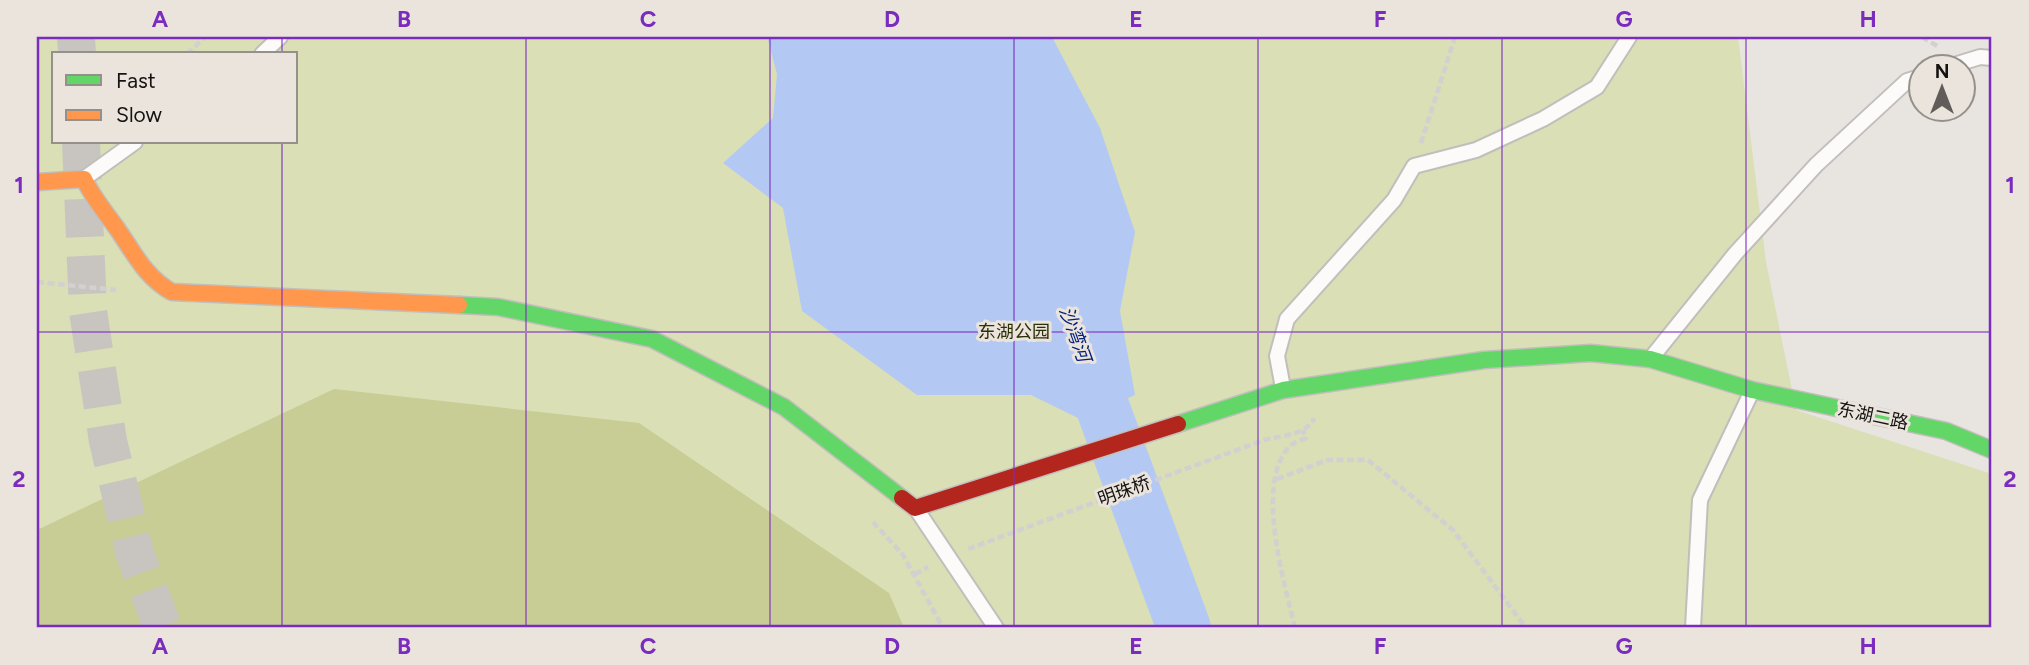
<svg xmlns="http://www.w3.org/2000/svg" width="2029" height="665" viewBox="0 0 2029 665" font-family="Figtree,'Noto Sans SC',sans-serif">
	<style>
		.green { fill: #dadfb5; fill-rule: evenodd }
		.forest { fill: #c8cd96 }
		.water { fill: #b3c9f4 }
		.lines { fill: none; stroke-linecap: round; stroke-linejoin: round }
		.river { stroke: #b3c9f4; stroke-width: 54 }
		.highway-tunnel { stroke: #c8c5c1; stroke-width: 38; stroke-dasharray: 38 19; stroke-linecap: butt }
		.lane-casing { stroke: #c1bebb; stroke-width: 18 }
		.fast-casing { stroke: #c1bebb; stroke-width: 19 }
		.slow-casing { stroke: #c1bebb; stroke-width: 19 }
		.jam-casing { stroke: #c1bebb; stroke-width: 19 }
		.path { stroke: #d2d0d0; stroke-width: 4.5; stroke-dasharray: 7 3.5; stroke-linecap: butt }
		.lane { stroke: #fcfbfa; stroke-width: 14 }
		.fast { stroke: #63d668; stroke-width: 16 }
		.slow { stroke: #ff974d; stroke-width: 16 }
		.jam { stroke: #b3261e; stroke-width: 16 }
		.grid { fill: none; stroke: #7b2cbf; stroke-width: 2; stroke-opacity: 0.55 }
		.labels { text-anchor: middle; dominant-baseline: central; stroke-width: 6; stroke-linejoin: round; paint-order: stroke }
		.park-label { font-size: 18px; fill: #2c3006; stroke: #ebe4dd }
		.street-label { font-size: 18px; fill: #151311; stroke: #ebe4dd }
		.water-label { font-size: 19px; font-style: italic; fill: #00227a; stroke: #ebe4dd }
		.neatline { fill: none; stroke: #7b2cbf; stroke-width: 2.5 }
		.grid-label { font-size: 23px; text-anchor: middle; font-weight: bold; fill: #7b2cbf }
	</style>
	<rect width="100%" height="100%" fill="#e8e4e0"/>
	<!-- green -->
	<path class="green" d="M 37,37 L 1738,37 L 1766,262 L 1796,410 L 1992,474 L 1992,628 L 37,628 ZM 54,54 L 296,54 L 296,142 L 54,142 Z"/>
	<!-- forest -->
	<path class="forest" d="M 334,389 L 639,423 L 889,593 L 904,628 L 37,628 L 37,530 Z"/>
	<!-- water -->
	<path class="water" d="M 771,37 L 1052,37 L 1100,128 L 1135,232 L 1120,311 L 1135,395 L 1080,419 L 1031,395 L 917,395 L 802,311 L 783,208 L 723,163 L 773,118 L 777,74 L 768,40 Z"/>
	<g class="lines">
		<!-- river -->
		<path class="river" d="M 1077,338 L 1184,628"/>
		<!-- highway-tunnel -->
		<g class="highway-tunnel">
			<path d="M 76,37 L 77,54"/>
			<path d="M 81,142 L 88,311 L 108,441 L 135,554 L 163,628"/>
		</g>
		<!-- lane casing -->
		<g class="lane-casing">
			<g id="lane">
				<path d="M 262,54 L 280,37"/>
				<path d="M 1951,66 L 1980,57 L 1992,58"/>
				<path d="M 85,178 L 135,142"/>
				<path d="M 1652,357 L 1735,254 L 1816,165 L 1907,81 L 1920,77"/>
				<path d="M 1283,388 L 1277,356 L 1287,319 L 1394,200 L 1414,166 L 1476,150 L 1543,119 L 1597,87 L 1629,37"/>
				<path d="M 917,510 L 996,628"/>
				<path d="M 1693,628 L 1700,500 L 1752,391"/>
			</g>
		</g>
		<!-- fast casing -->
		<g class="fast-casing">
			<g id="fast">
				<path d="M 459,305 L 498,307 L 652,339 L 784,407 L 902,498"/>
				<path d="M 1178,424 L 1283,390 L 1484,360 L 1591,353 L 1650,359 L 1752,390 L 1946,431 L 1992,450"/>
			</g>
		</g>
		<!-- slow casing -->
		<g class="slow-casing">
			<path id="slow" d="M 37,182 L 84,179 C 93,198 106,213 118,230 C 134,253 146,278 172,292 L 459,305"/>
		</g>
		<!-- jam casing -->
		<g class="jam-casing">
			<path id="jam" d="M 902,498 L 915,508 L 1178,424"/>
		</g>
		<!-- path -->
		<g class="path">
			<path d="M 1922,37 L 1939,47"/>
			<path d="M 187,54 L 205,37"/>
			<path d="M 1421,143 L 1455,37"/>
			<path d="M 37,282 L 116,290"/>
			<path d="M 1277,479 L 1327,460 L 1368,460 L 1453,530 L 1526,628"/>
			<path d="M 873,522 L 903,555 L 943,628"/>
			<path d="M 968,549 L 1264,440 C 1279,436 1308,435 1314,418"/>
			<path d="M 915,574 L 928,567"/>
			<path d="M 1295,628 C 1285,584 1253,481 1291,445 C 1295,442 1301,440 1306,438 L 1303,430"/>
		</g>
		<!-- lane -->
		<use href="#lane" class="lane"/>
		<!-- fast -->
		<use href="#fast" class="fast"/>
		<!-- slow -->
		<use href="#slow" class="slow"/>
		<!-- jam -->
		<use href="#jam" class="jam"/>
	</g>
	<!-- grid -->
	<path class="grid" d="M 282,37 L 282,54M 526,37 L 526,628M 770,37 L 770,628M 1014,37 L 1014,628M 1258,37 L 1258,628M 1502,37 L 1502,628M 1746,37 L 1746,628M 282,142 L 282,628M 37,332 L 1992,332"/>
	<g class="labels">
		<!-- park labels -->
		<g class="park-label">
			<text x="1014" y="332">东湖公园</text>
		</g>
		<!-- street labels -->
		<g class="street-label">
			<text transform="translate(1873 416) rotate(12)">东湖二路</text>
			<text transform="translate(1124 491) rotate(-20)">明珠桥</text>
		</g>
		<!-- water labels -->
		<g class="water-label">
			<text transform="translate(1075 334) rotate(70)">沙湾河</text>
		</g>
	</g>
	<!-- border -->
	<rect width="2029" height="665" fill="none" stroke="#ebe4dd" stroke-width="77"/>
	<!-- legend -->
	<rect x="52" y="52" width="245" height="91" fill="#ebe4dd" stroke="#95908b" stroke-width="2"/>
	<rect x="66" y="75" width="35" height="10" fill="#63d668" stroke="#95908b" stroke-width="2"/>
	<text x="116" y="88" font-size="21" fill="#151311">Fast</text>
	<rect x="66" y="110" width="35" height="10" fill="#ff974d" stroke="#95908b" stroke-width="2"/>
	<text x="116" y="122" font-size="21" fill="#151311">Slow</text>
	<!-- north arrow -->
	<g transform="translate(1942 88)"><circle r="33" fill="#ebe4dd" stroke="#95908b" stroke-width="2"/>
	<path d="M0-5L12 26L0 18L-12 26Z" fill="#5f5c59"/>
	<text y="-10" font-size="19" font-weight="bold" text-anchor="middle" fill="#151311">N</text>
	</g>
	<rect x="38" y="38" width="1952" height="588" class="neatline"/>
	<g class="grid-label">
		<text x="160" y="27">A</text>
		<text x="404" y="27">B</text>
		<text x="648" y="27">C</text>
		<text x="892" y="27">D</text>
		<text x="1136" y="27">E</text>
		<text x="1380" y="27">F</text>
		<text x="1624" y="27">G</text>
		<text x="1868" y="27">H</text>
		<text x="19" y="193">1</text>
		<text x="2010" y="193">1</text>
		<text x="19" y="487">2</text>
		<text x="2010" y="487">2</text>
		<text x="160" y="654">A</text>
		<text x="404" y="654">B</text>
		<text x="648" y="654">C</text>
		<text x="892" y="654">D</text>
		<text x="1136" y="654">E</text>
		<text x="1380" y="654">F</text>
		<text x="1624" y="654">G</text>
		<text x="1868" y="654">H</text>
	</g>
</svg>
